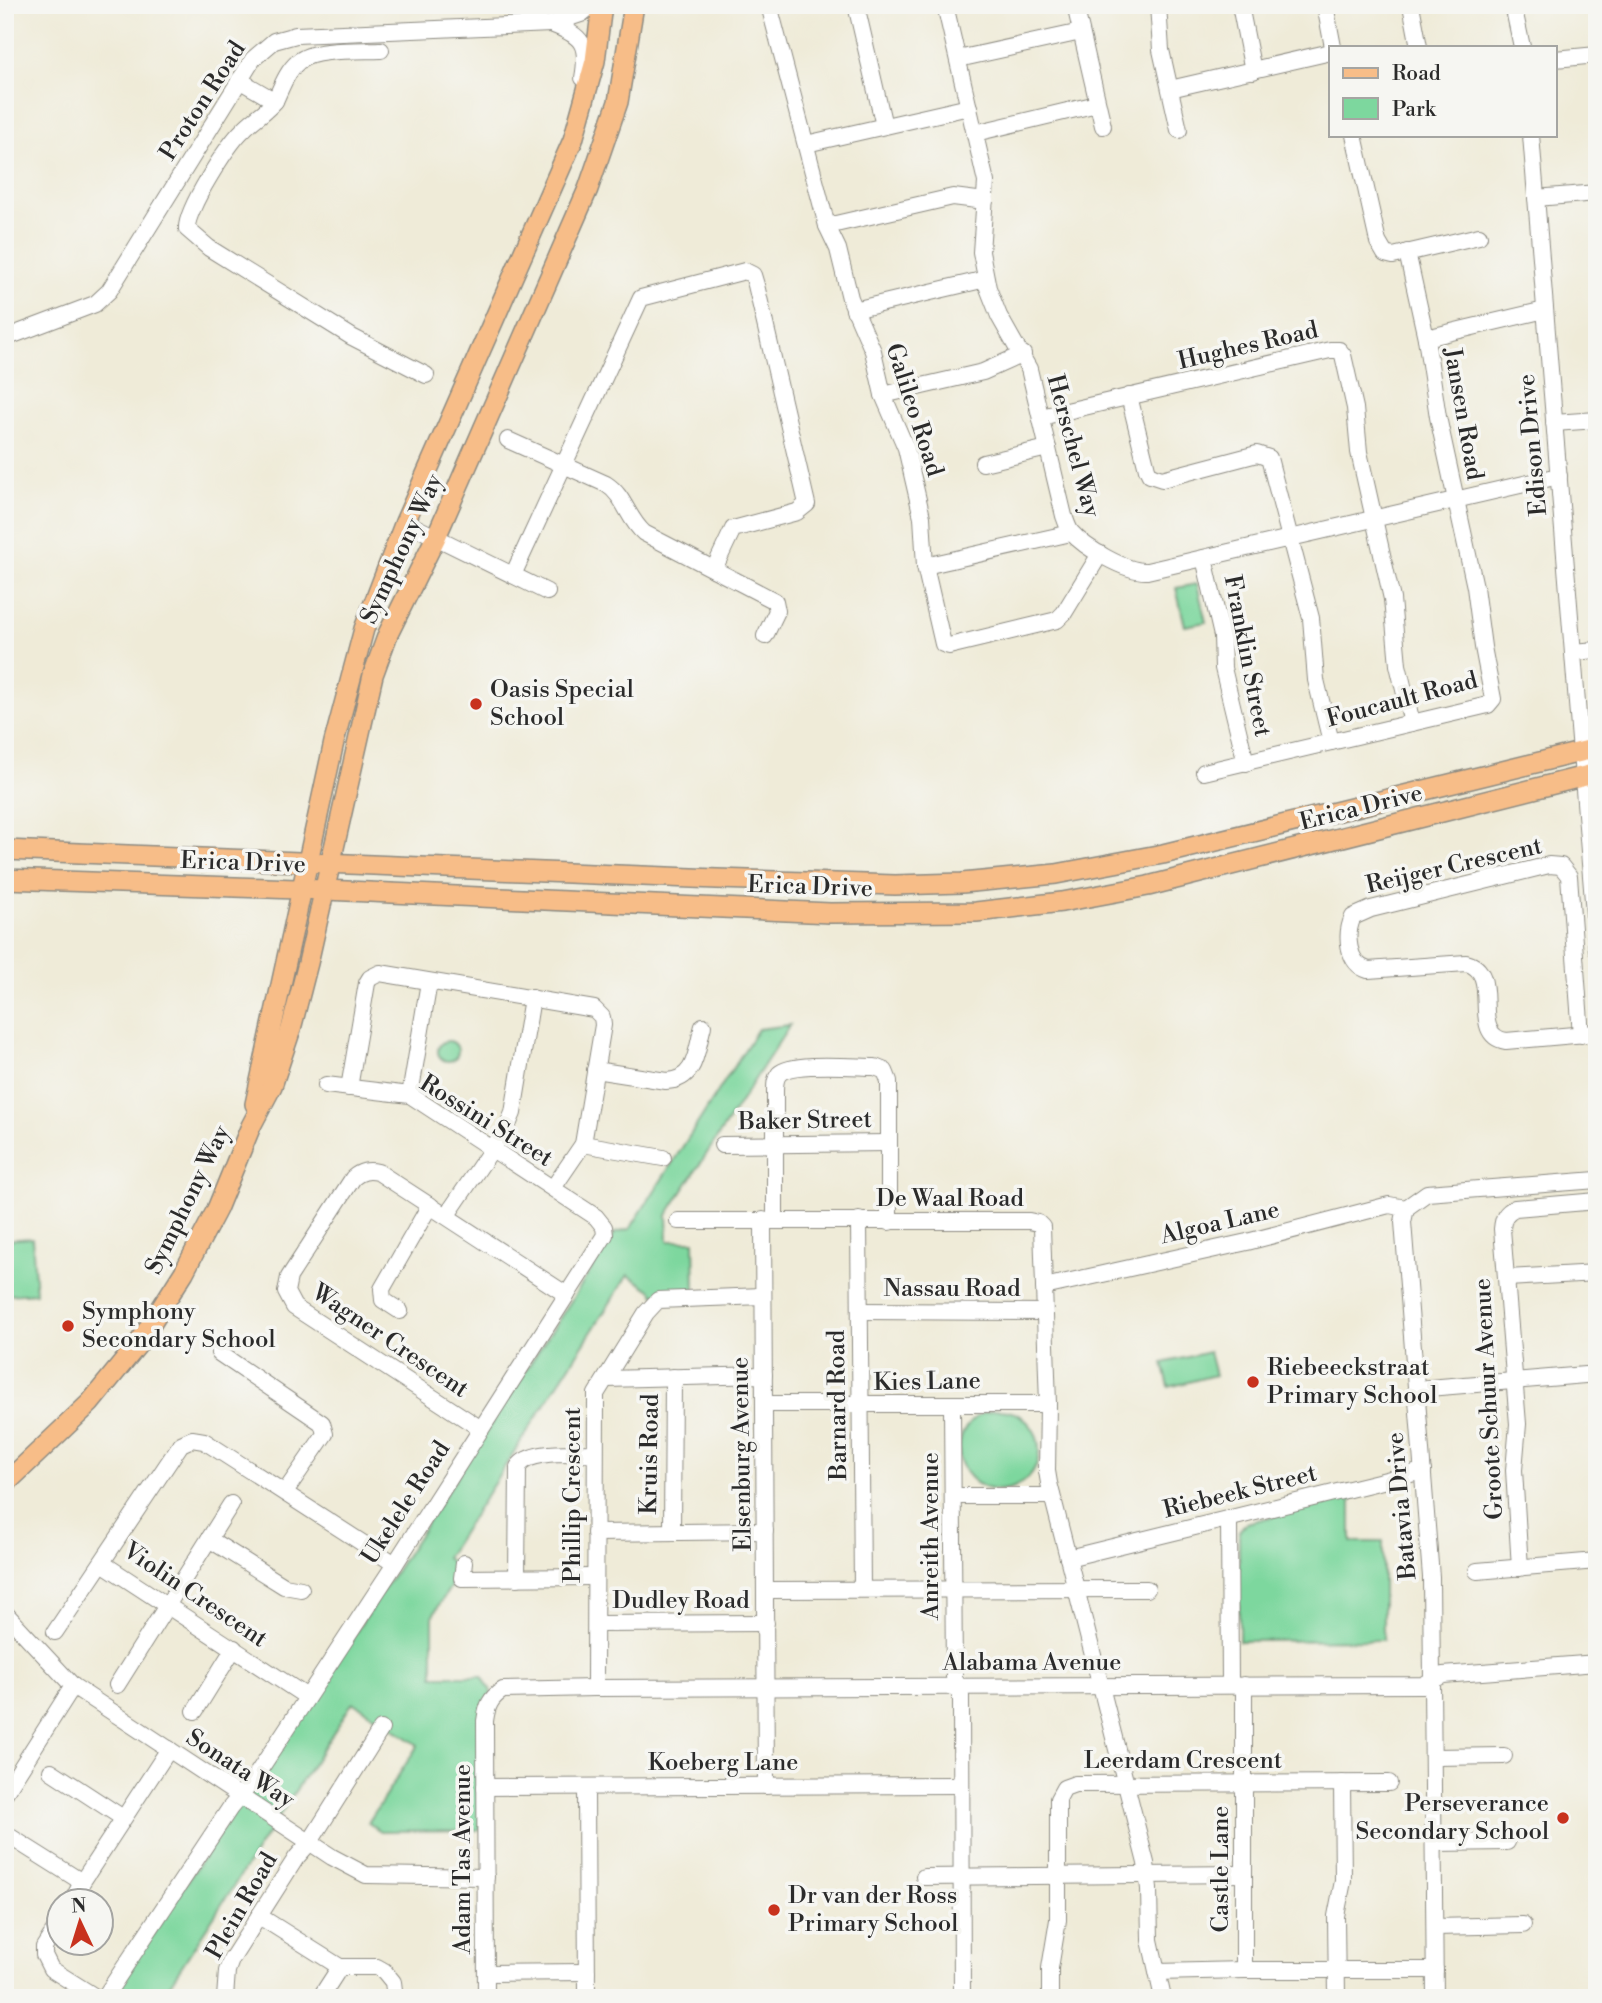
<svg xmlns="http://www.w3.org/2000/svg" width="1602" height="2003" viewBox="0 0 1602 2003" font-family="'Libre Bodoni',serif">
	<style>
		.green { fill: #7dd79e; stroke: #548164; stroke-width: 2 }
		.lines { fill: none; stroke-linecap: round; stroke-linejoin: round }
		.minor-casing { stroke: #8d8b82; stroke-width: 18 }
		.major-casing { stroke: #8d8b82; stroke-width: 22 }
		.minor { stroke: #fff; stroke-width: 16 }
		.major { stroke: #f7bd88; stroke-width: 19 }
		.poi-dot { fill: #c8321e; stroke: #f6f6f2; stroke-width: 2.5 }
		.labels { text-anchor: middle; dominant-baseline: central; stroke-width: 7; stroke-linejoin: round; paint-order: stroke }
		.street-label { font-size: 24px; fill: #2b2b2b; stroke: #f6f6f2 }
		.poi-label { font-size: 24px; fill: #2b2b2b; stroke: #f6f6f2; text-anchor: start }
	</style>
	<rect width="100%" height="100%" fill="#f6f6f2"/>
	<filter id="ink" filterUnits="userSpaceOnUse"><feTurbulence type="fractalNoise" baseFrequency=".0143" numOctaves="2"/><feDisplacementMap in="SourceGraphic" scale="14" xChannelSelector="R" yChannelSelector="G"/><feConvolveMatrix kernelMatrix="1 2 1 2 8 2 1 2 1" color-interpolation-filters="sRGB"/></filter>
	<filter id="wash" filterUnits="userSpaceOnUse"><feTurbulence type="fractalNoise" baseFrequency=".00686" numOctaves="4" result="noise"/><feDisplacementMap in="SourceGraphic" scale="28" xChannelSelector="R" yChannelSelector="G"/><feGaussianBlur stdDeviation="1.57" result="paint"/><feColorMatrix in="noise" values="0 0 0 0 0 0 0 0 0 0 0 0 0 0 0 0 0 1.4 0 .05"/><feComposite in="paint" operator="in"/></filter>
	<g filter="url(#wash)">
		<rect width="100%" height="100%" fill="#efebd8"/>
		<!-- green -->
		<g class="green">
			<path d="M 1197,584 L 1206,622 L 1185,626 L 1176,588 Z"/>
			<path d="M 790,1025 L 667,1215 L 668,1241 L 694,1241 L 695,1294 L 655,1295 L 651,1290 L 628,1275 L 446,1558 L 455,1564 L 451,1586 L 433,1615 L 433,1676 L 482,1676 L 491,1691 L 480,1830 L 381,1831 L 368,1823 L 418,1745 L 353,1702 L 161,1998 L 110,1998 L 236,1808 L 254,1789 L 615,1233 L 630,1229 L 758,1029 Z"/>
			<circle cx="448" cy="1051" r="10"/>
			<path d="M 32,1238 L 36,1293 L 8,1295 L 5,1240 Z"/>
			<path d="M 1209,1352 L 1215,1375 L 1169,1387 L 1163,1363 Z"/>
			<circle cx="999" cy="1450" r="40"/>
			<path d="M 1356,1496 L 1351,1502 L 1351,1542 L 1383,1542 L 1383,1640 L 1239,1641 L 1239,1531 L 1246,1523 Z"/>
		</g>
	</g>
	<g filter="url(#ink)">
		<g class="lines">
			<!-- minor casing -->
			<g class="minor-casing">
				<g id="minor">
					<path d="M 769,5 L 827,226 L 838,249 L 850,298 L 873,351 L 883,395 L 906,448 L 922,517 L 925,566 L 943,644 L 949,646 L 1057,620 L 1064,613 L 1100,554"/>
					<path d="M 856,5 L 884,126"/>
					<path d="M 945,5 L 986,182 L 981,252 L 988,288 L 999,316 L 1029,369 L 1064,516 C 1066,521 1068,528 1071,532 C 1085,548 1126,572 1147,571 L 1559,476"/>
					<path d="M 1075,5 L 1103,126"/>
					<path d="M 1158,5 L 1161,50 L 1179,130"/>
					<path d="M 1240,5 L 1253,71"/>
					<path d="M 1325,5 L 1333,47"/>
					<path d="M 1411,5 L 1419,47"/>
					<path d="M 1513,5 L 1522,47"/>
					<path d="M 551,24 C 583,36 589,44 583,78"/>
					<path d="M 958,59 L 1081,32"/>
					<path d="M 1555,59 L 1597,55"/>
					<path d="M 239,80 L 275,101 C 281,88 287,71 298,62 C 313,48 360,51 381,50"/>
					<path d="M 1170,89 L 1331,52"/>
					<path d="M 275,101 C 265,113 253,119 243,130 C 228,144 185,211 187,229 L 209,248 L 352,337 L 426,375"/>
					<path d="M 975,133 L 1097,104"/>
					<path d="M 1354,135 L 1378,242 L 1385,254 L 1393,256 L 1479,236"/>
					<path d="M 1531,135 L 1597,950"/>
					<path d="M 806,144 L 969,107"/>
					<path d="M 1536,198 L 1597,193"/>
					<path d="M 827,226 L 953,197 L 985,201"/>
					<path d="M 854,310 L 986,279"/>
					<path d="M 5,338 L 95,304 L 109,291 L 253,59 L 274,41 L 296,35 L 551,24 L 581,14 L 592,5"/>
					<path d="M 1426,338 L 1545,310"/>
					<path d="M 883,395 L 983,372 L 1023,354"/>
					<path d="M 1129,396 L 1147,469 L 1150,475 L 1162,479 L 1257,454 L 1269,458 L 1311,618 L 1316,680 L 1331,742"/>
					<path d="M 1041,417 L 1330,350 L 1339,350 L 1343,355 L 1355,408 L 1359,452 L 1392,599 L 1398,665 L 1412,723"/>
					<path d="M 1554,423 L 1597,420"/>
					<path d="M 508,440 L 606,484 C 625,496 627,518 644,533 L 775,601 L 777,611 L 765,636"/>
					<path d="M 983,463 L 1048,448"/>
					<path d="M 405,522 L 547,592"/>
					<path d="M 1204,558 L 1222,636 L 1223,668 L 1246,763"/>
					<path d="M 925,566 L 1071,533"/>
					<path d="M 513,575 L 641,298 L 745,271 L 753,275 L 756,285 L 807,504 L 797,512 L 733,529 L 714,569"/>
					<path d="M 1573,652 L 1597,650"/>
					<path d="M 1204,772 L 1488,705 L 1493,699 L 1483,647 L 1475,587 L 1438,417 L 1426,338 L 1407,252"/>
					<path d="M 1581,1035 L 1569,876 L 1561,866 L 1549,865 L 1371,909 L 1353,917 C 1345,934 1347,964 1368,970 L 1466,963 C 1504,972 1467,1035 1506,1041 L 1597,1033"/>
					<path d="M 595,1070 L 666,1081 C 697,1080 696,1050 703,1026"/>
					<path d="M 349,1088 L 367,983 L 370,978 L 380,973 L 594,1009 L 602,1017 L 603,1025 L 583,1144 L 553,1188"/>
					<path d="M 410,1095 L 429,982"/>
					<path d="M 583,1144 L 663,1158"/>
					<path d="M 722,1145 L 888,1143"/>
					<path d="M 447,1215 L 507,1127 L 513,1113 L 532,998"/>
					<path d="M 763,1220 L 766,1786"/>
					<path d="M 859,1220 L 862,1589"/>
					<path d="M 678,1221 L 1029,1221 L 1038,1223 L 1042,1227 L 1048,1404 L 1047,1471 L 1049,1483 L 1146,1863 L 1149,1889 L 1150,1940 L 1163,1998"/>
					<path d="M 775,1221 L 775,1090 C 775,1084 775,1079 779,1074 C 791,1061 856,1067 875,1067 L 885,1071 L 889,1081 L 889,1222"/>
					<path d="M 1507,1278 L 1597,1273"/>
					<path d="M 1044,1287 L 1247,1242 L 1389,1205 L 1406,1208"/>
					<path d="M 400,1311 L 383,1300 L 382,1289 L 430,1205"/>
					<path d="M 860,1311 L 1044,1312"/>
					<path d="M 219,1353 L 322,1423 L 325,1434 L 285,1492"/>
					<path d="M 606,1379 L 764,1375"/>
					<path d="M 1416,1389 L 1597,1374"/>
					<path d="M 764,1404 L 1048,1404"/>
					<path d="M 952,1404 L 954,1677 L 961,1696 L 962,1998"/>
					<path d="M 481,1429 L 294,1307 L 286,1292 L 289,1277 L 353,1178 C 361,1171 368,1170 378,1172 L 567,1295"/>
					<path d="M 953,1496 L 1052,1496"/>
					<path d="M 1229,1518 L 1230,1685"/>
					<path d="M 672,1532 L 673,1377"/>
					<path d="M 595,1533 L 765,1531"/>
					<path d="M 209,1539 L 284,1586 L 301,1589"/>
					<path d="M 1068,1558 L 1423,1471"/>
					<path d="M 102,1563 L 307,1697"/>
					<path d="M 464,1563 L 462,1578 L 595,1577"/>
					<path d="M 1520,1568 L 1514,1470 L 1518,1424 L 1502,1229 C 1503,1218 1505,1213 1515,1208 L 1597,1201"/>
					<path d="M 1477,1571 L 1597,1561"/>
					<path d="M 517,1578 L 518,1467 C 529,1449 574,1454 594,1453"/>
					<path d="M 766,1590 L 1147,1589"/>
					<path d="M 5,1613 L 73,1686 L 332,1857 L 366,1875 L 486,1877"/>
					<path d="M 596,1624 L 766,1623"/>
					<path d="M 55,1632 L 181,1444 L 192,1439 L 204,1441 L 395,1564"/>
					<path d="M 117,1685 L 231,1504"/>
					<path d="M 1244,1685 L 1244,1970"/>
					<path d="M 595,1688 L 596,1394 L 646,1313 L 658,1300 L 763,1296"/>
					<path d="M 195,1711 L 234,1648"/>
					<path d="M 1434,1757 L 1504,1756"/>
					<path d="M 51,1771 L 123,1818"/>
					<path d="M 485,1787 L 961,1785"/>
					<path d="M 586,1787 L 587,1998"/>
					<path d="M 5,1793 L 73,1686"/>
					<path d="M 9,1836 L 82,1882"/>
					<path d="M 1434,1843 L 1507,1842"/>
					<path d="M 924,1877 L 1244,1874"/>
					<path d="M 72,1902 L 82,1882 L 169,1749"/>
					<path d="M 259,1916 L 340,1967 L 377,1967 L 384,1971 L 393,1982 L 395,1998"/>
					<path d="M 60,1922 L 44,1947 L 44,1955 L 51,1969 L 97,1998"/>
					<path d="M 1435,1927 L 1523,1925"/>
					<path d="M 1157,1972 L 1244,1970 L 1435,1970"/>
					<path d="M 486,1973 L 587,1972"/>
					<path d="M 104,1998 L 230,1808 L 251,1783 L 395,1564 L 605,1235 L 604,1227 L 596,1217 L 410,1095 L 326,1085"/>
					<path d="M 225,1998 L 227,1971 L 231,1960 L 296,1858 L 310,1842 L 381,1729"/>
					<path d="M 320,1998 L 340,1967"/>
					<path d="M 486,1998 L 485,1721 C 487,1706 490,1698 503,1690 L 595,1688 L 1423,1685 L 1443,1675 L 1597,1663"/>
					<path d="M 1050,1998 L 1050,1968 L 1058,1920 L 1058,1799 L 1064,1788 L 1075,1784 L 1389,1783"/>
					<path d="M 1337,1998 L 1336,1916 L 1343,1881 L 1342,1783"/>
					<path d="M 1435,1998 L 1431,1577 L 1403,1222 L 1406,1208 L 1427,1193 L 1597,1180"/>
				</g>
			</g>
			<!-- major casing -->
			<g class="major-casing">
				<g id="major">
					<path d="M 5,850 L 717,879 L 895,885 L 962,883 L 1056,874 L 1163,854 L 1597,748"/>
					<path d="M 5,879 L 325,890 L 830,913 L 976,912 L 1062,902 L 1148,886 L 1597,773"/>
					<path d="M 255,1104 L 334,742 L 364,629 L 405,522 L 573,140 L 595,61 L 602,5"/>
					<path d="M 5,1484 L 90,1403 L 139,1343 L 184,1272 L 217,1209 L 251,1126 L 272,1086 L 291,1029 L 308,963 L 373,675 L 388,634 L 436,537 L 588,189 L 618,102 L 634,5"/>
				</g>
			</g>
			<!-- minor -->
			<use href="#minor" class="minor"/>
			<!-- major -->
			<use href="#major" class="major"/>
		</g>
	</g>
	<!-- markers -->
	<g class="poi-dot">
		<circle cx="476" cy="704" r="7"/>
		<circle cx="68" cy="1326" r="7"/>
		<circle cx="1253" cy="1382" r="7"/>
		<circle cx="1563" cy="1818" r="7"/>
		<circle cx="774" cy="1910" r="7"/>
	</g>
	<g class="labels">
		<!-- street labels -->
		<g class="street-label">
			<text transform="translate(203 101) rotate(-57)">Proton Road</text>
			<text transform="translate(1248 346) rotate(-13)">Hughes Road</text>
			<text transform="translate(914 410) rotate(72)">Galileo Road</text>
			<text transform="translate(1463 414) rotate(80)">Jansen Road</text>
			<text transform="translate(1533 445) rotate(-95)">Edison Drive</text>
			<text transform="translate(1073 446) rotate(75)">Herschel Way</text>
			<text transform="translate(402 549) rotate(-65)">Symphony Way</text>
			<text transform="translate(1247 656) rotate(79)">Franklin Street</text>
			<text transform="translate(1402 700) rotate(-15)">Foucault Road</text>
			<text transform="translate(1361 808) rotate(-14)">Erica Drive</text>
			<text transform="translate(243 863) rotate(2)">Erica Drive</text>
			<text transform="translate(1454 866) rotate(-13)">Reijger Crescent</text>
			<text transform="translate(810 887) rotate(2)">Erica Drive</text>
			<text transform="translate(486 1121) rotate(32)">Rossini Street</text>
			<text transform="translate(805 1121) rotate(-1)">Baker Street</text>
			<text x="950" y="1199">De Waal Road</text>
			<text transform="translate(188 1200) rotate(-64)">Symphony Way</text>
			<text transform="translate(1220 1223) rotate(-13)">Algoa Lane</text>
			<text x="952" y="1289">Nassau Road</text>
			<text transform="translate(390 1341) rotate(34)">Wagner Crescent</text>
			<text transform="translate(927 1382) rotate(-1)">Kies Lane</text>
			<text transform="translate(1489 1399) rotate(-93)">Groote Schuur Avenue</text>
			<text transform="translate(838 1405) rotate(-91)">Barnard Road</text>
			<text transform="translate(650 1454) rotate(-89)">Kruis Road</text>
			<text transform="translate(742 1454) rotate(-91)">Elsenburg Avenue</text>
			<text transform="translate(1240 1492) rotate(-14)">Riebeek Street</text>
			<text transform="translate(573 1495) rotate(-90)">Phillip Crescent</text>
			<text transform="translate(406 1503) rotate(-57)">Ukelele Road</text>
			<text transform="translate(1402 1506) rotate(-95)">Batavia Drive</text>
			<text transform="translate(931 1536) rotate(-90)">Anreith Avenue</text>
			<text transform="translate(195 1595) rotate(34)">Violin Crescent</text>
			<text x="681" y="1601">Dudley Road</text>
			<text x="1032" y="1663">Alabama Avenue</text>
			<text x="1183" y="1761">Leerdam Crescent</text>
			<text x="723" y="1763">Koeberg Lane</text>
			<text transform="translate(240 1769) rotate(33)">Sonata Way</text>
			<text transform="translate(463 1859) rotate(-90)">Adam Tas Avenue</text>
			<text transform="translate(1221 1869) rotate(-90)">Castle Lane</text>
			<text transform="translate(242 1906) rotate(-60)">Plein Road</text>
		</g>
		<!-- poi labels -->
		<g class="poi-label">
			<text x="490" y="690">Oasis Special<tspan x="490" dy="28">School</tspan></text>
			<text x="82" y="1312">Symphony<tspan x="82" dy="28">Secondary School</tspan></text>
			<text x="1267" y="1368">Riebeeckstraat<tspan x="1267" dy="28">Primary School</tspan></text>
			<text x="1549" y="1804" text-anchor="end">Perseverance<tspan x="1549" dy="28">Secondary School</tspan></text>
			<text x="788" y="1896">Dr van der Ross<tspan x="788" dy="28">Primary School</tspan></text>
		</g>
	</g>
	<!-- margin -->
	<rect width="1602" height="2003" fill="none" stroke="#f6f6f2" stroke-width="28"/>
	<!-- legend -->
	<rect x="1329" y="46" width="228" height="91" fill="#f6f6f2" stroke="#a5a5a2" stroke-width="2"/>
	<rect x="1343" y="68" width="35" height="10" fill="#f7bd88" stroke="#a5a5a2" stroke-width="2"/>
	<text x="1392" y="80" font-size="21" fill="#2b2b2b">Road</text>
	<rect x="1343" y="98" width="35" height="21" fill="#7dd79e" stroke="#a5a5a2" stroke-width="2"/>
	<text x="1392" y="116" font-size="21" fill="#2b2b2b">Park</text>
	<!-- north arrow -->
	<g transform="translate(80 1922) rotate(356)"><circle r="33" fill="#f6f6f2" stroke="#a5a5a2" stroke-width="2"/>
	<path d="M0-5L12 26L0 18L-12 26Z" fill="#c8321e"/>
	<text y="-10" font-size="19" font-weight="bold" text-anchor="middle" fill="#2b2b2b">N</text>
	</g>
</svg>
